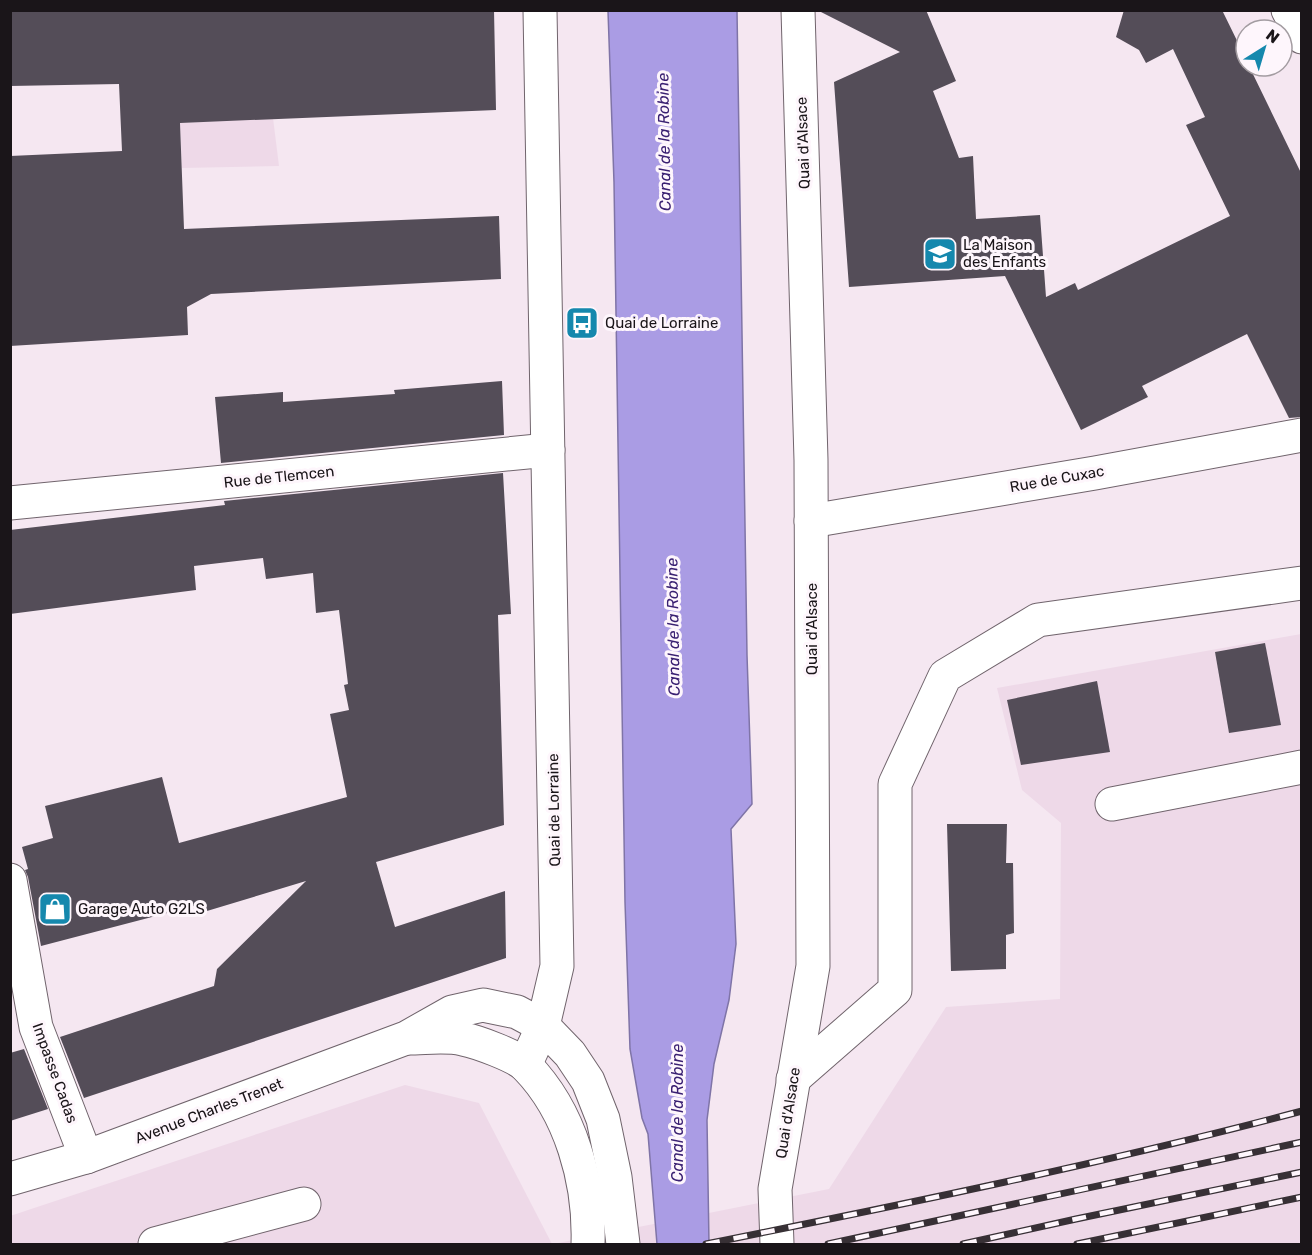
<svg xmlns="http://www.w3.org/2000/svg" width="1312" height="1255" viewBox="0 0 1312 1255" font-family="Rubik,sans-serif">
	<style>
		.built { fill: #eed9e8 }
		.water { fill: #aa9ce4; stroke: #7f74a7; stroke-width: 1.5 }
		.building { fill: #544d58 }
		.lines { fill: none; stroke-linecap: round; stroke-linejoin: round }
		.minor-casing { stroke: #70646c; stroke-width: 35 }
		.major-casing { stroke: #70646c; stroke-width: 35 }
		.minor { stroke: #fff; stroke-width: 33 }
		.major { stroke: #fff; stroke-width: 33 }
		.rail-casing { stroke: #373035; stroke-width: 7 }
		.rail { stroke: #fef6fc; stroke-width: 4.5; stroke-dasharray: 14; stroke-linecap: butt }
		.labels { text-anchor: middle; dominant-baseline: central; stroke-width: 6; stroke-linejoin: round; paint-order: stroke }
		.street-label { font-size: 15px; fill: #1a1519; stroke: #fef6fc }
		.poi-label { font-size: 15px; fill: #1a1519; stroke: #fef6fc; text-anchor: start }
		.water-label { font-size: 16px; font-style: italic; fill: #3a2072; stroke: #fef6fc }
	</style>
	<rect width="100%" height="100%" fill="#f5e7f1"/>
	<!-- built -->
	<g class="built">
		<path d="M 273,118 L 279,166 L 182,168 L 180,123 Z"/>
		<path d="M 1301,634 L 1301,1244 L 553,1244 L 829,1189 L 946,1007 L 1060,999 L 1061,823 L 1022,790 L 997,688 Z"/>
		<path d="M 405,1085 L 479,1103 L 552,1244 L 11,1244 L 10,1216 Z"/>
	</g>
	<!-- water -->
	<path class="water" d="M 608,11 L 737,11 L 747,655 L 752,804 L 731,829 L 736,944 L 729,1000 L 714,1064 L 707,1120 L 709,1244 L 657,1244 L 648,1134 L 642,1118 L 630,1049 L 625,902 L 614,182 Z"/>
	<!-- building -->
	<g class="building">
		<path d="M 10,10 L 494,10 L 496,110 L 180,123 L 184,229 L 499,216 L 501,279 L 211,294 L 187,307 L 188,335 L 10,346 L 10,156 L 122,151 L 119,84 L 10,86 Z"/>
		<path d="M 817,10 L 926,10 L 956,81 L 933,91 L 959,158 L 973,156 L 976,219 L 1040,215 L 1046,297 L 1075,283 L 1078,290 L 1230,216 L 1186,125 L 1205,117 L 1173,49 L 1146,63 L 1139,50 L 1116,37 L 1124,10 L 1222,10 L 1246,59 L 1246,66 L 1249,66 L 1302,175 L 1302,417 L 1289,418 L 1247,334 L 1142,386 L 1148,397 L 1081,430 L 1005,276 L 849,287 L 834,82 L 900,52 Z"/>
		<path d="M 502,381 L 504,435 L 221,463 L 215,397 L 283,392 L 283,402 L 395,394 L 394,390 Z"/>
		<path d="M 503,473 L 511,614 L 498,615 L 504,825 L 376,862 L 395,927 L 505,891 L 506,958 L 84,1098 L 60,1037 L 214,986 L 217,969 L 306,881 L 197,914 L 194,906 L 41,946 L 28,877 L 25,870 L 28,869 L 22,847 L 53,838 L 45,806 L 162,777 L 179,843 L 347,797 L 330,714 L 349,710 L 344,685 L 348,684 L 339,610 L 316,613 L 313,573 L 266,579 L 263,558 L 194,566 L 196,590 L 10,614 L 10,530 L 225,505 L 224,501 Z"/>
		<path d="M 1265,643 L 1281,725 L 1229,733 L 1215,652 Z"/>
		<path d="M 1097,681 L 1110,752 L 1021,765 L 1007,700 Z"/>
		<path d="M 947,824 L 1007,824 L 1006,863 L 1013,863 L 1014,933 L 1006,935 L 1006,969 L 951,971 Z"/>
		<path d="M 24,1049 L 48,1109 L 10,1121 L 10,1053 Z"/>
	</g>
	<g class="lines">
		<!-- minor casing -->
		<g class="minor-casing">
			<g id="minor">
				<path d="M 1288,10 L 1302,37"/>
				<path d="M 10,503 L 548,450"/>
				<path d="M 811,521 L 1095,473 L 1302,435"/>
				<path d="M 1112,804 L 1302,767"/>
				<path d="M 10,880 L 36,1027 L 86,1157"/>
				<path d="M 525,1065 L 543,1026 L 557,966 L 540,10"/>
				<path d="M 793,1079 L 895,990 L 895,784 L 945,676 L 1038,620 L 1302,583"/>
				<path d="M 155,1244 L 304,1204"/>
				<path d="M 777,1244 L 775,1189 L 813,966 L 811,460 L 798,10"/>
			</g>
		</g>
		<!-- major casing -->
		<g class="major-casing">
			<g id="major">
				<path d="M 408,1038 C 426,1038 447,1035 463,1039 C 478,1042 516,1056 526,1066 C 571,1112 590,1182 588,1244"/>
				<path d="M 10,1179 L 86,1157 L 406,1038 L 452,1012 L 483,1005 L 517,1012 L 543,1026 L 570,1054 L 588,1081 L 603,1119 L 615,1177 L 623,1244"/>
			</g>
		</g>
		<!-- minor -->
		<use href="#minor" class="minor"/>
		<!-- major -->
		<use href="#major" class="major"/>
		<!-- rail casing -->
		<g class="rail-casing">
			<g id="rail">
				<path d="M 706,1244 C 906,1204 1105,1163 1302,1111"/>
				<path d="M 828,1244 L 1302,1142"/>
				<path d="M 963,1244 L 1076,1219 L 1302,1172"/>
				<path d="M 1077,1244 L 1302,1197"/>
			</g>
		</g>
		<!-- rail -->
		<use href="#rail" class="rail"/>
	</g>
	<!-- icons -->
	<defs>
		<g id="school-square" transform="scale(1.725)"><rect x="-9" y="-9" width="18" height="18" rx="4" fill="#1588ad" stroke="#fef6fc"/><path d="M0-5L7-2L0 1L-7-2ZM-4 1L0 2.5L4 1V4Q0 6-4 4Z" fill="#fff"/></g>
		<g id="bus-square" transform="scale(1.725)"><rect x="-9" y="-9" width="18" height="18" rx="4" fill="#1588ad" stroke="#fef6fc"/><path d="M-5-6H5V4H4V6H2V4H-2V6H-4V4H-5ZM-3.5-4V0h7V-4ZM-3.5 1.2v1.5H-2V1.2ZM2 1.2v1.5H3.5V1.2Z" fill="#fff"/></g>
		<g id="shop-square" transform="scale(1.725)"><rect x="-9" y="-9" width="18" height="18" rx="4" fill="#1588ad" stroke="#fef6fc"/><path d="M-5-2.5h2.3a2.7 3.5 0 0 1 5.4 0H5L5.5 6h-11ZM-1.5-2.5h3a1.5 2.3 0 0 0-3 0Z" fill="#fff"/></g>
	</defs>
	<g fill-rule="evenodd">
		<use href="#school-square" x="940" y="254"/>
		<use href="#bus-square" x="582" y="323"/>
		<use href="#shop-square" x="55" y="909"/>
	</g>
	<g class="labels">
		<!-- street labels -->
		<g class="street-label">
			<text transform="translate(803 143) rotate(-92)">Quai d'Alsace</text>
			<text transform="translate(279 477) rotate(-6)">Rue de Tlemcen</text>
			<text transform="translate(1057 479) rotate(-10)">Rue de Cuxac</text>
			<text transform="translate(812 629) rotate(-90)">Quai d'Alsace</text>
			<text transform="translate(554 810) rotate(-91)">Quai de Lorraine</text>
			<text transform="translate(55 1073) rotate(70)">Impasse Cadas</text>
			<text transform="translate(209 1111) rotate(-21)">Avenue Charles Trenet</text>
			<text transform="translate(788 1113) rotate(-81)">Quai d'Alsace</text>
		</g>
		<!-- poi labels -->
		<g class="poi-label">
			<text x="963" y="245">La Maison<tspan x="963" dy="17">des Enfants</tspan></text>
			<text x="605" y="323">Quai de Lorraine</text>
			<text x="78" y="909">Garage Auto G2LS</text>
		</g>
		<!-- water labels -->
		<g class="water-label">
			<text transform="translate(664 142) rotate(-91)">Canal de la Robine</text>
			<text transform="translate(673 627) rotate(-91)">Canal de la Robine</text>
			<text transform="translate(677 1113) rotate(-90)">Canal de la Robine</text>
		</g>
	</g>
	<!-- border -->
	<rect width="1312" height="1255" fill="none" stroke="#1a1519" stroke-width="24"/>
	<!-- north arrow -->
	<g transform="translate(1264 48) rotate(37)"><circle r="28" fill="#fef6fc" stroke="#a39ca1" stroke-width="1.5"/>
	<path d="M0-4.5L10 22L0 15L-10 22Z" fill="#1588ad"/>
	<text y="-9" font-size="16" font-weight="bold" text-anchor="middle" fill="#1a1519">N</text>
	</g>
</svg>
